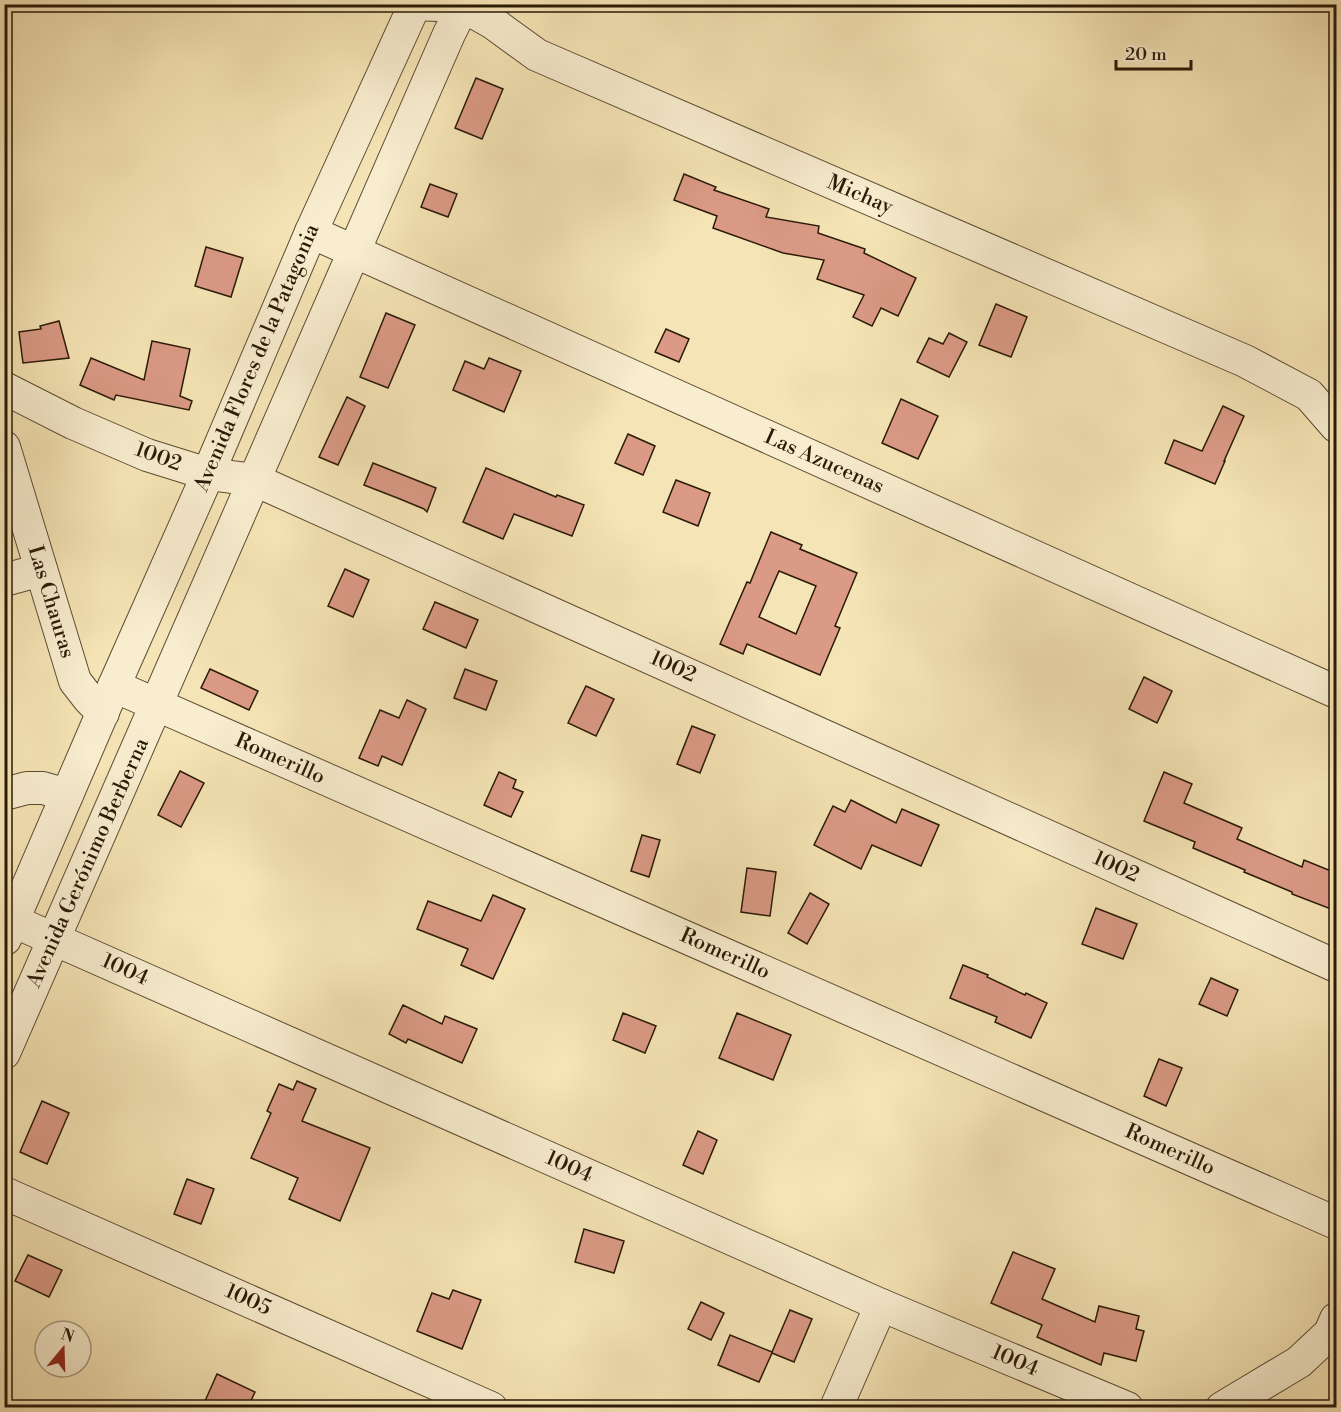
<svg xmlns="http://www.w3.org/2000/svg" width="1341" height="1412" viewBox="0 0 1341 1412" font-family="'Libre Bodoni',serif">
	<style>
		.building { fill: #db9a86; stroke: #2a1a07; stroke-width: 1.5; fill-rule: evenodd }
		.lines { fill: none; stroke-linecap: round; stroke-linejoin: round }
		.minor-casing { stroke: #5d4c32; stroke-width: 34 }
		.minor { stroke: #f8edcf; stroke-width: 32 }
		.labels { text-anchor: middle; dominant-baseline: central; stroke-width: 5; stroke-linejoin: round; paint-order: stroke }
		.street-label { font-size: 21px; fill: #2a1a07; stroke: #f8edcf }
	</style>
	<rect width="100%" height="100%" fill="#f5e4b5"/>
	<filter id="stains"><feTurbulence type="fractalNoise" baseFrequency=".00333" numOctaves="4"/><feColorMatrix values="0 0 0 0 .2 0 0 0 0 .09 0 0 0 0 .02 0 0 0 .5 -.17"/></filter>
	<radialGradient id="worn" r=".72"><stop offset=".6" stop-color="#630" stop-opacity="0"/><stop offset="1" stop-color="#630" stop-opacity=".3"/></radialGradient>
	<!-- building -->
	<g class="building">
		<path d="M 476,78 L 503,89 L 482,139 L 455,128 Z"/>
		<path d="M 684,174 L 716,187 L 714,190 L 769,209 L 766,217 L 819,226 L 818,233 L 865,249 L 864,253 L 916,278 L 898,316 L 881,308 L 872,326 L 853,317 L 864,295 L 817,279 L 824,260 L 783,253 L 713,228 L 717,216 L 674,200 Z"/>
		<path d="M 430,184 L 457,194 L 448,217 L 421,207 Z"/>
		<path d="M 206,247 L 243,258 L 231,297 L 195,286 Z"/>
		<path d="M 996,304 L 1027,317 L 1011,357 L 979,345 Z"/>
		<path d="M 386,313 L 415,325 L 388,388 L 360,377 Z"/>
		<path d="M 59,321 L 69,358 L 23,363 L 19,332 L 41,329 L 40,326 Z"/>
		<path d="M 666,329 L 689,339 L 679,362 L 655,352 Z"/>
		<path d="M 949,333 L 967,342 L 949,377 L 917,362 L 929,338 L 943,344 Z"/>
		<path d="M 152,341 L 190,349 L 180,396 L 192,401 L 189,410 L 116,395 L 114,400 L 80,385 L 91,358 L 144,380 Z"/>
		<path d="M 489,358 L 521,371 L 504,412 L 453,390 L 465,361 L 484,369 Z"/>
		<path d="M 347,397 L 365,406 L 338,465 L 319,457 Z"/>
		<path d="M 901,399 L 938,416 L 918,459 L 882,443 Z"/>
		<path d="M 1223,406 L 1244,416 L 1224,461 L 1225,461 L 1215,484 L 1165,463 L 1174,440 L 1202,451 Z"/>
		<path d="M 628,434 L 655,446 L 643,475 L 615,463 Z"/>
		<path d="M 373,463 L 436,488 L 427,512 L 424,509 L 400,499 L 364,485 Z"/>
		<path d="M 486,468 L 556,497 L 557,495 L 584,505 L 572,536 L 514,514 L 503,539 L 463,522 Z"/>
		<path d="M 676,480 L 710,493 L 698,526 L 663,512 Z"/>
		<path d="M 771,532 L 802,545 L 800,549 L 857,573 L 835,626 L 840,628 L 820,675 L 747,644 L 743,654 L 720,644 L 747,582 L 750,583 ZM 779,571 L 816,586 L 796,634 L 759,617 Z"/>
		<path d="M 345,569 L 369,580 L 353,617 L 328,606 Z"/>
		<path d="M 435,602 L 478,620 L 466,648 L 423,629 Z"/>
		<path d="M 210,669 L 258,691 L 249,710 L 201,688 Z"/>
		<path d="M 465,669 L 497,681 L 486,710 L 454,698 Z"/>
		<path d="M 1144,677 L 1172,691 L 1157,723 L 1129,709 Z"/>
		<path d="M 586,686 L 614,699 L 596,736 L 568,723 Z"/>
		<path d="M 407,700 L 426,709 L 402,765 L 382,756 L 378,766 L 359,758 L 380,710 L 399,718 Z"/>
		<path d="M 692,726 L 715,735 L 700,773 L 677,764 Z"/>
		<path d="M 180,771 L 204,783 L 181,827 L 158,815 Z"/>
		<path d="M 499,772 L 516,780 L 513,788 L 523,792 L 511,817 L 484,805 Z"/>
		<path d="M 1164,772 L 1192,784 L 1184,803 L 1242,828 L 1237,839 L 1302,867 L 1304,860 L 1336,873 L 1336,911 L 1292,894 L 1292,892 L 1244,872 L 1245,870 L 1193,848 L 1195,842 L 1144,821 Z"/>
		<path d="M 851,800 L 896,823 L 902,809 L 939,825 L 921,866 L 872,845 L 861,869 L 814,845 L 833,806 L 845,812 Z"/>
		<path d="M 642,835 L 660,840 L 649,877 L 631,871 Z"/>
		<path d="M 747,868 L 776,872 L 770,916 L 741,912 Z"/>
		<path d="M 810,893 L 829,904 L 807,944 L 788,933 Z"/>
		<path d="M 493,895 L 525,909 L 493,979 L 461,965 L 468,949 L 417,929 L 428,901 L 481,921 Z"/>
		<path d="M 1096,908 L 1137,924 L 1123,959 L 1082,944 Z"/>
		<path d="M 963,965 L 988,975 L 987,977 L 1025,995 L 1026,993 L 1047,1003 L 1031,1038 L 995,1022 L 997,1017 L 950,998 Z"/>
		<path d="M 1211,978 L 1238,990 L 1227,1016 L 1199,1004 Z"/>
		<path d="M 403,1005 L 442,1024 L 445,1016 L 477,1029 L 462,1063 L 408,1039 L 406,1043 L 389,1034 Z"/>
		<path d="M 623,1013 L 656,1026 L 645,1053 L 613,1040 Z"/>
		<path d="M 737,1013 L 791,1035 L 773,1080 L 719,1058 Z"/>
		<path d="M 1159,1059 L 1182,1068 L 1166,1106 L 1144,1096 Z"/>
		<path d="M 297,1081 L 316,1089 L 302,1121 L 370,1148 L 340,1221 L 289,1199 L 298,1178 L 251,1158 L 271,1113 L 267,1111 L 279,1084 L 293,1090 Z"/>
		<path d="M 42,1101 L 69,1113 L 47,1164 L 20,1152 Z"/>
		<path d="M 698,1131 L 717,1140 L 703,1174 L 683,1165 Z"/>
		<path d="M 187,1179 L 214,1189 L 201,1224 L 174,1214 Z"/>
		<path d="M 584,1229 L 624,1241 L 614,1273 L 575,1262 Z"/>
		<path d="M 1013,1252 L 1055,1269 L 1042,1299 L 1095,1322 L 1099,1306 L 1139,1316 L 1136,1329 L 1144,1331 L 1136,1361 L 1104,1353 L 1101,1365 L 1037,1337 L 1042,1325 L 991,1303 Z"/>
		<path d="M 28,1255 L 62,1270 L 49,1297 L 15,1281 Z"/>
		<path d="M 453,1290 L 481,1300 L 462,1349 L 417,1331 L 432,1293 L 449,1299 Z"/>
		<path d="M 701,1302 L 724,1313 L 711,1340 L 688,1329 Z"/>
		<path d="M 790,1310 L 812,1319 L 794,1362 L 772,1353 L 759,1382 L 718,1365 L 730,1335 L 772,1352 Z"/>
		<path d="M 217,1374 L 255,1392 L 248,1407 L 219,1407 L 205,1401 Z"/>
	</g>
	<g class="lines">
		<!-- minor casing -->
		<g class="minor-casing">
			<g id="minor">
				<path d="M 413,4 L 463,6 L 493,23 L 537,55 L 1245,361 L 1309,395 L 1336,426"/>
				<path d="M 311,232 L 1336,692"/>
				<path d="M 4,388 L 73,423 L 147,455 L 208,474 L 255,480 L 1336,966"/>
				<path d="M 4,447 L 75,681 L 89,699 L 103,713"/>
				<path d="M 4,580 L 41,570"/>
				<path d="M 114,686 L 1336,1223"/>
				<path d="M 4,794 L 27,788 L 43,788 L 67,795"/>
				<path d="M 13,921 L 881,1305 L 1127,1408"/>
				<path d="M 5,939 L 114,686 L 208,474 L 311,232 L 415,4"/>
				<path d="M 4,1053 L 449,34 L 464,4"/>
				<path d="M 4,1193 L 491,1408"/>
				<path d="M 836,1408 L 881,1305"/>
				<path d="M 1222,1408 L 1299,1362 L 1330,1333 L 1336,1319"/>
			</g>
		</g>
		<!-- minor -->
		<use href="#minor" class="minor"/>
	</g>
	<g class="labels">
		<!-- street labels -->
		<g class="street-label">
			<text transform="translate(860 195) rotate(23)">Michay</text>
			<text transform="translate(257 358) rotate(-67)">Avenida Flores de la Patagonia</text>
			<text transform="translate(158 457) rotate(20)">1002</text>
			<text transform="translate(824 462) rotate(24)">Las Azucenas</text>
			<text transform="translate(51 602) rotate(73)">Las Chauras</text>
			<text transform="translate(673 667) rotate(24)">1002</text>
			<text transform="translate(280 759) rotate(24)">Romerillo</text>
			<text transform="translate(88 863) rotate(-66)">Avenida Gerónimo Berberna</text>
			<text transform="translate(1116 867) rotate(24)">1002</text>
			<text transform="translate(725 954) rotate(24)">Romerillo</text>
			<text transform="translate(125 970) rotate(24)">1004</text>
			<text transform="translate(1170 1150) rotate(24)">Romerillo</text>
			<text transform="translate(569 1167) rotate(24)">1004</text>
			<text transform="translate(248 1300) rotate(24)">1005</text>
			<text transform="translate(1015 1361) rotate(23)">1004</text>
		</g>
	</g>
	<!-- margin -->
	<rect width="1341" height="1412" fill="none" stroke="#f5e4b5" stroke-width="24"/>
	<rect x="6" y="6" width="1329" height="1400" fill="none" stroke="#2a1a07" stroke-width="3"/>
	<rect x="12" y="12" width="1317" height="1388" fill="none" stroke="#2a1a07" stroke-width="1.5"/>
	<!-- north arrow -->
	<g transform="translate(63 1349) rotate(19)"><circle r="28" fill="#f8edcf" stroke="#a6997f" stroke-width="1.5"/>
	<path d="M0-4.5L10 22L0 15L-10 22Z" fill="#8f2418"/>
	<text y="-9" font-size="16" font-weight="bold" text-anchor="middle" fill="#2a1a07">N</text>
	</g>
	<!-- scale -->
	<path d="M1116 60v9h75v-9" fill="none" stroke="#2a1a07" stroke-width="3"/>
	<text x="1125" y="60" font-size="18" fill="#2a1a07" stroke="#f8edcf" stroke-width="4.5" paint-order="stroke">20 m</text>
	<rect width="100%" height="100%" filter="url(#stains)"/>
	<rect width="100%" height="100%" fill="url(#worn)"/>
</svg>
